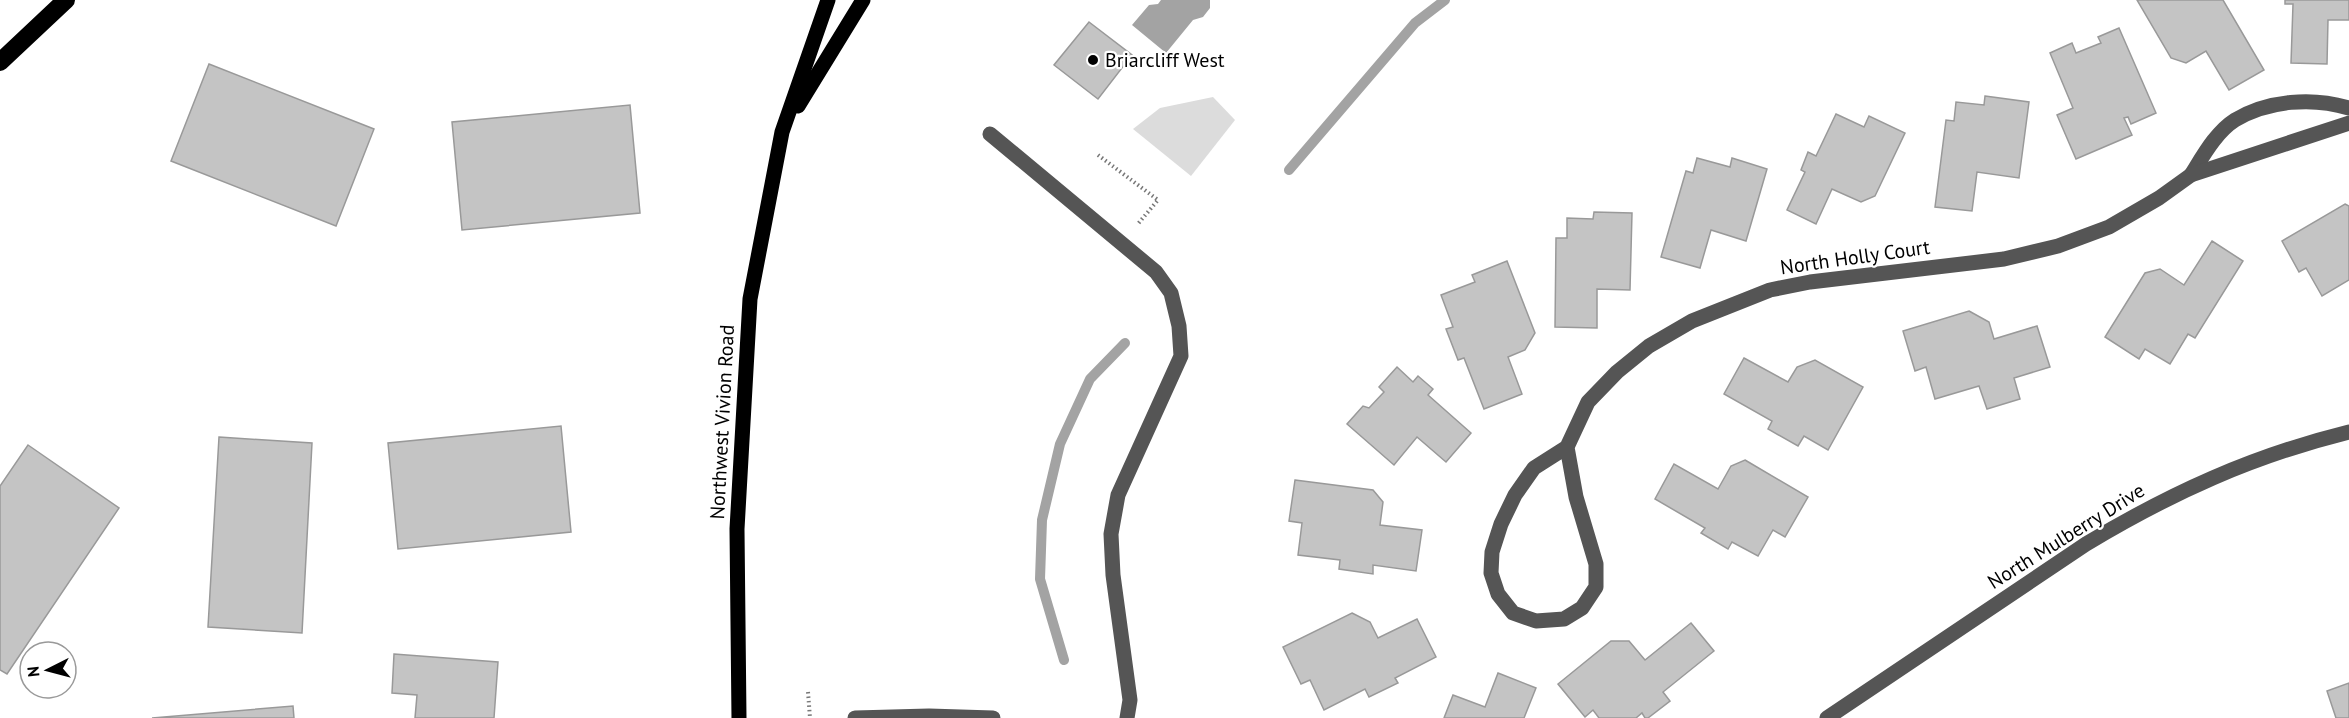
<svg xmlns="http://www.w3.org/2000/svg" width="2349" height="718" viewBox="0 0 2349 718" font-family="'PT Sans',sans-serif">
	<style>
		.green { fill: #dcdcdc }
		.water { fill: #a3a3a3 }
		.lines { fill: none; stroke-linecap: round; stroke-linejoin: round }
		.stream { stroke: #a3a3a3; stroke-width: 10 }
		.building { fill: #c4c4c4; stroke: #999; stroke-width: 1.5 }
		.path { stroke: #777; stroke-width: 4; stroke-dasharray: 1.5 3; stroke-linecap: butt }
		.minor { stroke: #555; stroke-width: 15 }
		.major { stroke: #000; stroke-width: 15 }
		.highway { stroke: #000; stroke-width: 18 }
		.poi-dot { fill: #000; stroke: #fff; stroke-width: 2 }
		.labels { text-anchor: middle; dominant-baseline: central; stroke-width: 4.5; stroke-linejoin: round; paint-order: stroke }
		.poi-label { font-size: 20px; fill: #000; stroke: #fff; text-anchor: start }
		.street-label { font-size: 20px; fill: #000; stroke: #fff }
	</style>
	<rect width="100%" height="100%" fill="#fff"/>
	<!-- green -->
	<path class="green" d="M 1213,97 L 1235,120 L 1191,176 L 1133,129 L 1160,108 Z"/>
	<!-- water -->
	<path class="water" d="M 1161,0 L 1210,0 L 1210,8 L 1203,17 L 1193,20 L 1166,53 L 1132,25 L 1149,5 L 1158,4 Z"/>
	<g class="lines">
		<!-- stream -->
		<g class="stream">
			<path d="M 1289,170 L 1415,23 L 1445,0"/>
			<path d="M 1064,660 L 1040,579 L 1042,520 L 1060,444 L 1090,379 L 1125,343"/>
		</g>
	</g>
	<!-- building -->
	<g class="building">
		<path d="M 2137,0 L 2223,0 L 2264,70 L 2229,90 L 2206,51 L 2186,63 L 2171,58 Z"/>
		<path d="M 2285,0 L 2349,0 L 2349,20 L 2328,20 L 2327,64 L 2291,63 L 2293,4 L 2285,4 Z"/>
		<path d="M 1089,22 L 1132,55 L 1098,99 L 1054,65 Z"/>
		<path d="M 2119,28 L 2156,113 L 2131,124 L 2128,117 L 2124,118 L 2132,135 L 2076,159 L 2057,115 L 2073,108 L 2050,53 L 2072,43 L 2076,53 L 2101,43 L 2098,37 Z"/>
		<path d="M 209,64 L 374,129 L 336,226 L 171,161 Z"/>
		<path d="M 1985,96 L 2029,102 L 2019,178 L 1977,172 L 1972,211 L 1935,207 L 1946,120 L 1954,121 L 1956,102 L 1984,105 Z"/>
		<path d="M 630,105 L 640,213 L 462,230 L 452,122 Z"/>
		<path d="M 1836,114 L 1864,127 L 1869,116 L 1905,133 L 1875,196 L 1861,202 L 1832,189 L 1816,224 L 1787,210 L 1805,172 L 1801,170 L 1808,152 L 1816,156 Z"/>
		<path d="M 1697,158 L 1730,167 L 1732,158 L 1767,169 L 1746,241 L 1711,230 L 1700,268 L 1661,257 L 1686,171 L 1693,173 Z"/>
		<path d="M 2345,204 L 2349,206 L 2349,280 L 2322,296 L 2306,268 L 2299,272 L 2282,241 Z"/>
		<path d="M 1594,212 L 1632,213 L 1630,290 L 1597,289 L 1597,328 L 1555,327 L 1556,238 L 1567,238 L 1567,218 L 1593,219 Z"/>
		<path d="M 2212,241 L 2243,261 L 2195,338 L 2188,334 L 2170,364 L 2145,349 L 2139,359 L 2105,337 L 2145,273 L 2160,269 L 2184,285 Z"/>
		<path d="M 1507,261 L 1535,333 L 1525,350 L 1508,357 L 1522,394 L 1484,409 L 1464,358 L 1458,360 L 1446,329 L 1453,327 L 1441,295 L 1475,282 L 1472,275 Z"/>
		<path d="M 1969,311 L 1989,322 L 1994,339 L 2037,326 L 2050,367 L 2014,378 L 2020,399 L 1987,409 L 1979,386 L 1935,399 L 1926,367 L 1915,371 L 1903,331 Z"/>
		<path d="M 1744,358 L 1788,382 L 1797,367 L 1815,360 L 1863,387 L 1828,450 L 1804,436 L 1798,446 L 1768,429 L 1772,421 L 1724,394 Z"/>
		<path d="M 1397,367 L 1413,382 L 1418,376 L 1433,389 L 1428,395 L 1471,433 L 1446,462 L 1417,437 L 1394,465 L 1347,424 L 1363,406 L 1369,408 L 1384,392 L 1379,387 Z"/>
		<path d="M 561,426 L 571,532 L 398,549 L 388,443 Z"/>
		<path d="M 219,437 L 312,443 L 302,633 L 208,627 Z"/>
		<path d="M 28,445 L 119,508 L 7,674 L 0,670 L 0,486 Z"/>
		<path d="M 1745,460 L 1808,497 L 1785,537 L 1773,530 L 1758,556 L 1732,542 L 1728,549 L 1701,533 L 1705,528 L 1655,499 L 1674,464 L 1718,489 L 1731,466 Z"/>
		<path d="M 1295,480 L 1373,490 L 1383,502 L 1380,525 L 1422,530 L 1416,571 L 1373,565 L 1373,574 L 1339,569 L 1340,560 L 1298,555 L 1302,523 L 1289,521 Z"/>
		<path d="M 1352,613 L 1370,622 L 1378,638 L 1417,619 L 1436,657 L 1395,678 L 1398,683 L 1369,697 L 1365,689 L 1324,710 L 1310,680 L 1301,684 L 1283,647 Z"/>
		<path d="M 1691,623 L 1714,651 L 1663,692 L 1670,701 L 1648,718 L 1645,718 L 1642,713 L 1636,718 L 1599,718 L 1593,710 L 1585,717 L 1558,684 L 1611,641 L 1629,641 L 1645,660 Z"/>
		<path d="M 394,654 L 498,662 L 494,718 L 415,718 L 417,695 L 392,693 Z"/>
		<path d="M 1498,673 L 1536,688 L 1524,718 L 1444,718 L 1453,695 L 1485,707 Z"/>
		<path d="M 2349,683 L 2349,718 L 2336,718 L 2327,691 Z"/>
		<path d="M 293,706 L 294,718 L 152,718 Z"/>
	</g>
	<g class="lines">
		<!-- path -->
		<g class="path">
			<path d="M 1098,155 L 1158,200 L 1137,225"/>
			<path d="M 808,692 L 810,718"/>
		</g>
		<!-- minor -->
		<g class="minor">
			<path d="M 990,134 L 1156,272 L 1171,293 L 1179,326 L 1181,356 L 1118,495 L 1111,534 L 1113,575 L 1130,700 L 1127,718"/>
			<path d="M 2191,175 C 2203,156 2216,132 2235,120 C 2268,100 2313,97 2349,108"/>
			<path d="M 1567,447 L 1576,497 L 1596,564 L 1596,587 L 1582,608 L 1564,619 L 1536,621 L 1513,613 L 1498,594 L 1491,573 L 1492,552 L 1501,524 L 1515,495 L 1534,468 L 1567,447 L 1588,402 L 1617,372 L 1649,346 L 1692,321 L 1770,290 L 1810,282 L 2004,259 L 2058,246 L 2109,227 L 2159,198 L 2191,175 L 2349,123"/>
			<path d="M 855,718 L 929,716 L 993,718"/>
			<path d="M 1827,718 L 2086,544 C 2171,493 2252,456 2349,432"/>
		</g>
		<!-- major -->
		<g class="major">
			<path d="M 798,106 L 863,0"/>
			<path d="M 739,718 L 737,529 L 750,299 L 782,132 L 828,0"/>
		</g>
		<!-- highway -->
		<path class="highway" d="M 0,62 L 66,0"/>
	</g>
	<!-- markers -->
	<circle class="poi-dot" cx="1093" cy="60" r="6"/>
	<g class="labels">
		<!-- poi labels -->
		<g class="poi-label">
			<text x="1105" y="60">Briarcliff West</text>
		</g>
		<!-- street labels -->
		<g class="street-label">
			<text transform="translate(1855 257) rotate(-8)">North Holly Court</text>
			<text transform="translate(722 422) rotate(-87)">Northwest Vivion Road</text>
			<text transform="translate(2066 536) rotate(-32)">North Mulberry Drive</text>
		</g>
	</g>
	<!-- north arrow -->
	<g transform="translate(48 670) rotate(264)"><circle r="28" fill="#ffffff" stroke="#999999" stroke-width="1.5"/>
	<path d="M0-4.5L10 22L0 15L-10 22Z" fill="#000000"/>
	<text y="-9" font-size="16" font-weight="bold" text-anchor="middle" fill="#000000">N</text>
	</g>
</svg>
